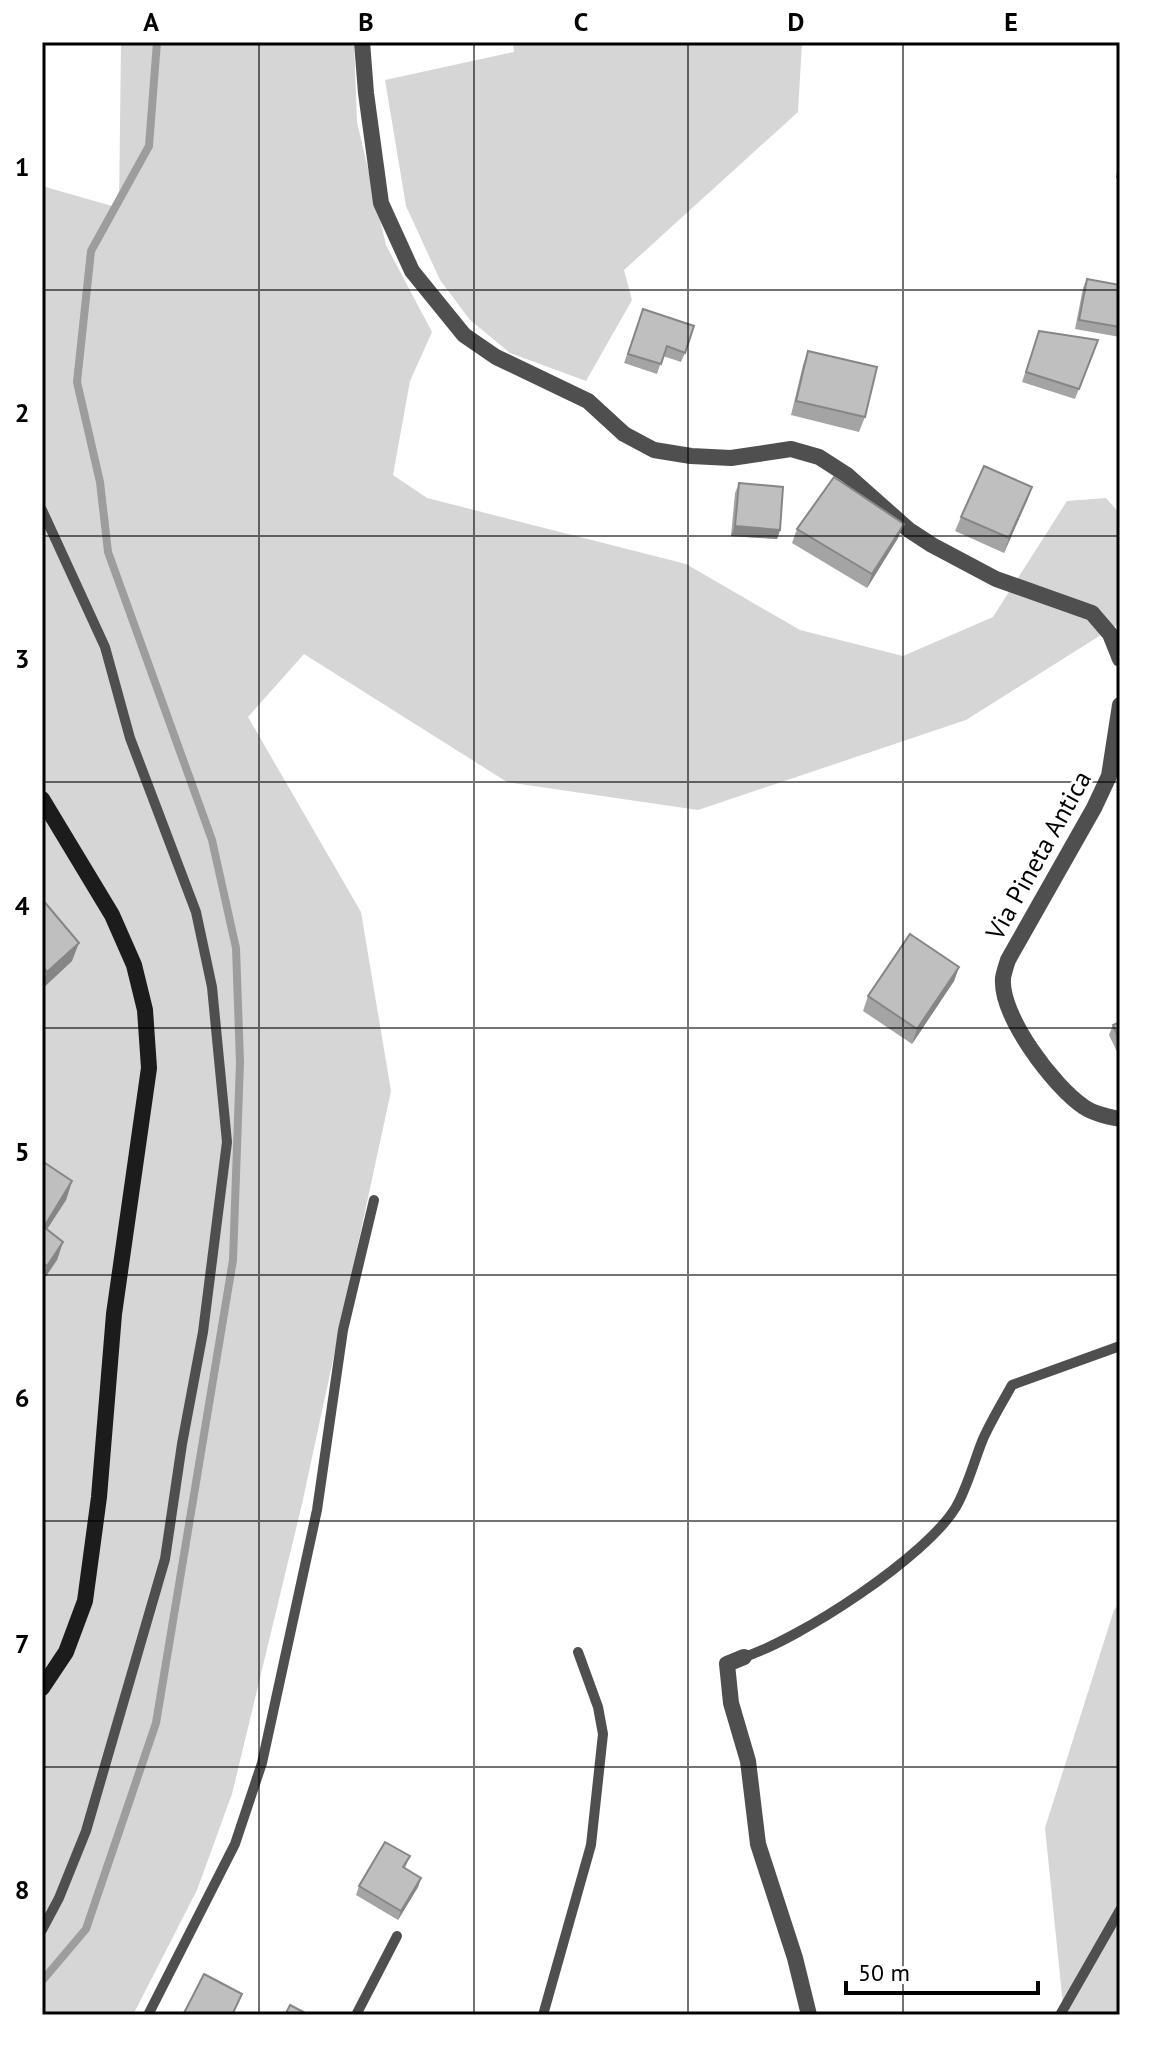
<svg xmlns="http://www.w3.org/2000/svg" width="1162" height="2057" viewBox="0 0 1162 2057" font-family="'PT Sans',sans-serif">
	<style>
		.green { fill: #d6d6d6 }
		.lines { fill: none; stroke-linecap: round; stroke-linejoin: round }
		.stream { stroke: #9d9d9d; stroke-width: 8 }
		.lane { stroke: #4f4f4f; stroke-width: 10 }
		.street { stroke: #4f4f4f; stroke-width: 16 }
		.secondary { stroke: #1c1c1c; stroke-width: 16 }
		.wall { fill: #a4a4a4 }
		.shaded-wall { fill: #868686 }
		.building { fill: #bfbfbf; stroke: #868686; stroke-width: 2 }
		.grid { fill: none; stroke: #000; stroke-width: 2; stroke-opacity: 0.55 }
		.labels { text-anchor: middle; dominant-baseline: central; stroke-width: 6; stroke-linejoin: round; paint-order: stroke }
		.street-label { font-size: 26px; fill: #000; stroke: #fff }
		.neatline { fill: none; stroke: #000; stroke-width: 3 }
		.grid-label { font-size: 26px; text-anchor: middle; font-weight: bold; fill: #000 }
	</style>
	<rect width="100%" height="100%" fill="#fff"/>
	<!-- green -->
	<g class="green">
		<path d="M 121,42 L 354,42 L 357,122 L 386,245 L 432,332 L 410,381 L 393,475 L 427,498 L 686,564 L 800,630 L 903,656 L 993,617 L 1067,501 L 1106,498 L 1120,514 L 1120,623 L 966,720 L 698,810 L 507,782 L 304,654 L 248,717 L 361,912 L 391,1091 L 302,1504 L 232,1794 L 197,1890 L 133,2015 L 42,2015 L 42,186 L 119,208 Z"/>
		<path d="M 513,42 L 802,42 L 798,112 L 624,270 L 632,300 L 586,381 L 510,353 L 470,320 L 440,280 L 406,206 L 385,80 L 514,52 Z"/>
		<path d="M 1120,1603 L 1120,2015 L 1064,2015 L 1045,1828 L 1114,1610 Z"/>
	</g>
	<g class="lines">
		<!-- stream -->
		<path class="stream" d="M 42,1981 L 86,1929 L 156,1723 L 233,1260 L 240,1062 L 236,948 L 212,840 L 108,552 L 100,482 L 77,382 L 91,251 L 149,146 L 157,42"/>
		<!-- lane -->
		<g class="lane">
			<path d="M 42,510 L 105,647 L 130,738 L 196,912 L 212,987 L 227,1142 L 203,1332 L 182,1444 L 165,1559 L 86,1831 L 59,1898 L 42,1930"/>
			<path d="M 744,1657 C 800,1639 926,1557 956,1507 C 968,1486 974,1461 983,1439 C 991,1421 1002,1403 1012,1385 L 1120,1346"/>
			<path d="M 148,2015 L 235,1844 L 262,1763 L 317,1510 L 343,1330 L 374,1200"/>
			<path d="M 356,2015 L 397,1936"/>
			<path d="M 543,2015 L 591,1845 L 603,1734 L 598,1707 L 578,1652"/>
			<path d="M 1060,2015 L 1120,1910"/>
		</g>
		<!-- street -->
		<g class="street">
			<path d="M 362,42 L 366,93 L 381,203 L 412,271 L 464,335 L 496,357 L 588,401 L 624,434 L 654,450 L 691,456 L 731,458 L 791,449 L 819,457 L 847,475 L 909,530 L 932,545 L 996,579 L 1092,613 L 1110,634 L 1120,659"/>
			<path d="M 1120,705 L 1109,776 L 1094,808 L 1008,960 C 1006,966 1004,972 1003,978 C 1000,1016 1054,1087 1084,1107 C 1094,1114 1109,1117 1120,1119"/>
			<path d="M 744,1657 L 727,1664 L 731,1703 L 748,1761 L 758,1844 L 795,1958 L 809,2015"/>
		</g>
		<!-- secondary -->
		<path class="secondary" d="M 42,799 L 112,915 L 134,965 L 145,1010 L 149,1068 L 114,1314 L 99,1497 L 85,1601 L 66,1652 L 42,1688"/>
	</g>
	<!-- wall -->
	<g class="wall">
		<path d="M 1120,151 L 1120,179 L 1116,178 Z"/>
		<path d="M 1087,279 L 1120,285 L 1120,337 L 1075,329 L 1083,288 Z"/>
		<path d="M 643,309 L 685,353 L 681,362 L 663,356 L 657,374 L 624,363 Z"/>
		<path d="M 1039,331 L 1098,340 L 1075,399 L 1022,382 Z"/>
		<path d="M 808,351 L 865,417 L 859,432 L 791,415 L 803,365 Z"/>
		<path d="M 739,483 L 780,530 L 777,539 L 731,536 L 735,493 Z"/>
		<path d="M 1032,487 L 1004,553 L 955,531 L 961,517 Z"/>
		<path d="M 797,529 L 898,538 L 867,588 L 792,543 Z"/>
		<path d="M 42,899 L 72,961 L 42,989 Z"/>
		<path d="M 959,967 L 954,981 L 912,1044 L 863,1011 L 868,996 Z"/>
		<path d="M 1120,1022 L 1120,1058 L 1109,1035 L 1113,1025 Z"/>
		<path d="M 42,1161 L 72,1181 L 66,1200 L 47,1229 L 63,1242 L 57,1260 L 42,1282 Z"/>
		<path d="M 410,1856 L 405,1868 L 421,1878 L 418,1887 L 398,1920 L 356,1895 L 359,1886 Z"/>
	</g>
	<!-- shaded-wall -->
	<g class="shaded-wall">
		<path d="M 457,42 L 473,42 L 456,45 Z"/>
		<path d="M 1119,169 L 1120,179 L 1116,178 Z"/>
		<path d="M 1032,487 L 1027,501 L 1004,553 L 1009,538 Z"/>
		<path d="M 904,524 L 898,538 L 867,588 L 872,574 Z"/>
		<path d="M 735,526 L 780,530 L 777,539 L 731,536 Z"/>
		<path d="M 79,943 L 72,961 L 42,989 L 47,972 Z"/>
		<path d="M 959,967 L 954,981 L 912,1044 L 917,1029 Z"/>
		<path d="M 72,1181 L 66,1200 L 42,1237 L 44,1227 Z"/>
		<path d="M 63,1242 L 57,1260 L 42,1282 L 47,1266 Z"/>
		<path d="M 421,1878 L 418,1887 L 398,1920 L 401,1911 Z"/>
	</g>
	<!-- building -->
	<g class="building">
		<path d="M 1087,279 L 1120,285 L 1120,327 L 1079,320 Z"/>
		<path d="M 643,309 L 694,326 L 685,353 L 667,346 L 661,364 L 628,354 Z"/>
		<path d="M 1039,331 L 1098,340 L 1079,389 L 1026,372 Z"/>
		<path d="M 808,351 L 877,367 L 865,417 L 796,401 Z"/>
		<path d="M 984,466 L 1032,487 L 1009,538 L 961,517 Z"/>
		<path d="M 834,477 L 904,524 L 872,574 L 797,529 Z"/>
		<path d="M 739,483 L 783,487 L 780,530 L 735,526 Z"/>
		<path d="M 42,899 L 79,943 L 47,972 L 42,966 Z"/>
		<path d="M 910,934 L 959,967 L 917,1029 L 868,996 Z"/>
		<path d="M 1120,1022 L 1120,1041 L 1113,1025 Z"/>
		<path d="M 42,1161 L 72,1181 L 44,1227 L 63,1242 L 47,1266 L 42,1263 Z"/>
		<path d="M 385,1842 L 410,1856 L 403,1867 L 421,1878 L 401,1911 L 359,1886 Z"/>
		<path d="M 204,1974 L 242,1994 L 232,2015 L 183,2015 Z"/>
		<path d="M 290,2005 L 309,2015 L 285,2015 Z"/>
	</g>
	<!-- grid -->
	<path class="grid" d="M 259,42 L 259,2015M 474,42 L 474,2015M 688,42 L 688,2015M 903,42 L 903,2015M 42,290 L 1120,290M 42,536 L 1120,536M 42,782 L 1120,782M 42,1028 L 1120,1028M 42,1275 L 1120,1275M 42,1521 L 1120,1521M 42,1767 L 1120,1767"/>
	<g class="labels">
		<!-- street labels -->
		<g class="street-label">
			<text transform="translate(1038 855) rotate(-61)">Via Pineta Antica</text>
		</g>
	</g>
	<!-- border -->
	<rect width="1162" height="2057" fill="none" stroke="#ffffff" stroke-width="88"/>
	<!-- scale -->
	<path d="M846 1981v12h192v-12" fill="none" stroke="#000000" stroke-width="4"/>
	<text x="858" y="1981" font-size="24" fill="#000000" stroke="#ffffff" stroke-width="6" paint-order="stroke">50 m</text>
	<rect x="44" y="44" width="1074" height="1969" class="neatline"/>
	<g class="grid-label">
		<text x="151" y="31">A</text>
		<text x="366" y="31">B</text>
		<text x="581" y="31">C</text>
		<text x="796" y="31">D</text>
		<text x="1011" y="31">E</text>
		<text x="22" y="176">1</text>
		<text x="22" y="422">2</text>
		<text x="22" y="668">3</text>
		<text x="22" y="915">4</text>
		<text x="22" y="1161">5</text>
		<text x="22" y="1407">6</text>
		<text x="22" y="1653">7</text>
		<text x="22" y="1899">8</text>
	</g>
</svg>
